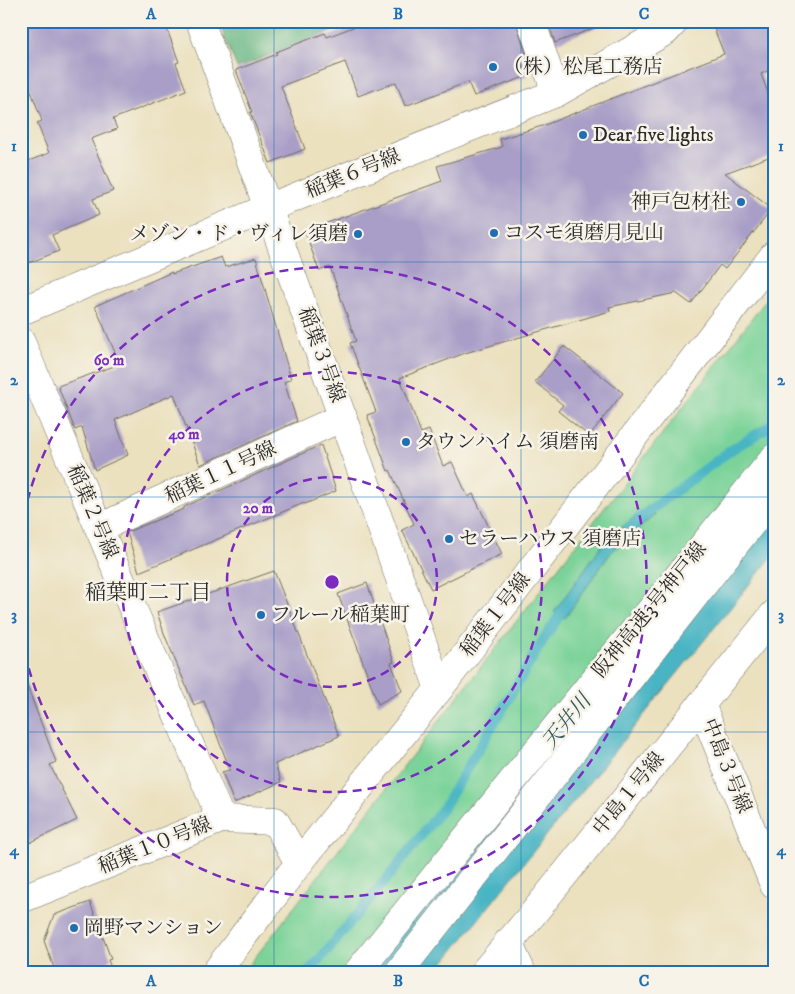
<svg xmlns="http://www.w3.org/2000/svg" width="795" height="994" viewBox="0 0 795 994" font-family="'IM FELL DW Pica','Noto Serif JP',serif">
	<style>
		.green { fill: #7bd399; stroke: #537f62 }
		.forest { fill: #64b581; stroke: #487056 }
		.water { fill: #48b5c4; stroke: #3a7078 }
		.lines { fill: none; stroke-linecap: round; stroke-linejoin: round }
		.stream { stroke: #48b5c4; stroke-width: 10 }
		.building { fill: #a99ec7 }
		.minor-casing { stroke: #6e6b5f; stroke-width: 29 }
		.highway-casing { stroke: #6e6b5f; stroke-width: 29 }
		.minor { stroke: #fff; stroke-width: 28 }
		.highway { stroke: #fff; stroke-width: 28 }
		.grid { fill: none; stroke: #1f6fb2; stroke-width: 1; stroke-opacity: 0.55 }
		.ring { fill: none; stroke: #7b2cbf; stroke-width: 2.5; stroke-dasharray: 9 6 }
		.poi-dot { fill: #1f6fb2; stroke: #f7f3e8; stroke-width: 2 }
		.labels { text-anchor: middle; dominant-baseline: central; stroke-width: 5; stroke-linejoin: round; paint-order: stroke }
		.poi-label { font-size: 20px; fill: #2b2b2b; stroke: #f7f3e8; text-anchor: start }
		.street-label { font-size: 20px; fill: #2b2b2b; stroke: #f7f3e8 }
		.neighbourhood-label { font-size: 21px; fill: #2b2b2b; stroke: #f7f3e8 }
		.water-label { font-size: 21px; font-style: italic; fill: #355b61; stroke: #f7f3e8 }
		.centre { fill: #7b2cbf; stroke: #f7f3e8; stroke-width: 2.5 }
		.ring-label { font-size: 15px; text-anchor: middle; font-weight: bold; fill: #7b2cbf; stroke: #f7f3e8; stroke-width: 5; stroke-linejoin: round; paint-order: stroke }
		.neatline { fill: none; stroke: #1f6fb2; stroke-width: 2 }
		.grid-label { font-size: 16px; text-anchor: middle; font-weight: bold; fill: #1f6fb2 }
	</style>
	<rect width="100%" height="100%" fill="#f7f3e8"/>
	<filter id="ink" filterUnits="userSpaceOnUse"><feTurbulence type="fractalNoise" baseFrequency=".02" numOctaves="2"/><feDisplacementMap in="SourceGraphic" scale="10" xChannelSelector="R" yChannelSelector="G"/><feConvolveMatrix kernelMatrix="1 2 1 2 8 2 1 2 1" color-interpolation-filters="sRGB"/></filter>
	<filter id="wash" filterUnits="userSpaceOnUse"><feTurbulence type="fractalNoise" baseFrequency=".0096" numOctaves="4" result="noise"/><feDisplacementMap in="SourceGraphic" scale="20" xChannelSelector="R" yChannelSelector="G"/><feGaussianBlur stdDeviation="1.12" result="paint"/><feColorMatrix in="noise" values="0 0 0 0 0 0 0 0 0 0 0 0 0 0 0 0 0 1.4 0 .05"/><feComposite in="paint" operator="in"/></filter>
	<g filter="url(#wash)">
		<rect width="100%" height="100%" fill="#ebe1bf"/>
		<!-- green -->
		<path class="green" d="M 774,290 L 774,447 L 359,973 L 243,973 Z"/>
		<!-- forest -->
		<path class="forest" d="M 218,21 L 356,21 L 237,68 Z"/>
		<!-- water -->
		<g class="water">
			<path d="M 774,452 L 774,554 L 435,973 L 362,973 Z"/>
			<path d="M 648,506 L 655,515 L 612,551 L 565,618 L 554,612 L 604,542 Z"/>
		</g>
		<g class="lines">
			<!-- stream -->
			<g class="stream">
				<path d="M 641,517 L 731,450 L 770,426 L 774,422"/>
				<path d="M 308,973 L 385,881 L 444,807 L 544,639 L 567,604"/>
			</g>
		</g>
		<g id="blocks">
			<!-- building -->
			<g class="building">
				<path d="M 21,21 L 164,21 L 179,62 L 176,63 L 186,90 L 113,119 L 117,129 L 91,139 L 113,191 L 93,199 L 99,215 L 52,235 L 59,251 L 21,266 L 21,164 L 49,153 L 37,123 L 42,121 L 21,64 Z"/>
				<path d="M 369,21 L 516,21 L 526,54 L 519,57 L 527,76 L 474,96 L 468,82 L 405,106 L 396,82 L 358,96 L 345,62 L 281,86 L 305,149 L 270,163 L 250,112 L 252,112 L 236,70 L 277,54 L 276,52 L 325,33 L 327,37 Z"/>
				<path d="M 548,21 L 605,21 L 605,24 L 555,43 Z"/>
				<path d="M 711,21 L 774,21 L 774,68 L 761,74 L 774,109 L 774,155 L 725,173 L 772,209 L 725,269 L 720,265 L 691,304 L 676,293 L 609,307 L 610,311 L 465,353 L 400,378 L 421,433 L 429,430 L 443,466 L 452,462 L 468,497 L 473,494 L 502,554 L 431,589 L 402,530 L 414,524 L 390,470 L 388,471 L 367,415 L 376,412 L 350,343 L 356,341 L 330,267 L 319,271 L 305,231 L 442,181 L 437,166 L 502,147 L 500,139 L 542,126 L 724,54 Z"/>
				<path d="M 221,257 L 225,267 L 256,258 L 291,379 L 284,382 L 297,421 L 200,465 L 174,394 L 115,420 L 128,455 L 95,470 L 82,427 L 75,430 L 58,386 L 120,364 L 95,306 L 172,272 L 172,274 Z"/>
				<path d="M 564,346 L 623,393 L 589,436 L 558,411 L 563,405 L 535,382 Z"/>
				<path d="M 321,445 L 336,491 L 305,504 L 304,503 L 139,572 L 127,532 L 184,509 L 184,507 Z"/>
				<path d="M 274,571 L 339,736 L 275,764 L 281,782 L 234,803 L 222,772 L 230,770 L 204,701 L 194,705 L 165,636 L 157,612 Z"/>
				<path d="M 367,583 L 394,662 L 391,663 L 402,691 L 378,704 L 338,594 Z"/>
				<path d="M 24,678 L 56,762 L 50,765 L 77,820 L 21,847 L 21,679 Z"/>
				<path d="M 90,902 L 111,959 L 108,960 L 113,973 L 56,973 L 44,941 L 54,915 Z"/>
			</g>
		</g>
	</g>
	<g filter="url(#ink)">
		<use href="#blocks" fill-opacity="0" stroke="#6e6b5f" stroke-width="1"/>
		<g class="lines">
			<!-- minor casing -->
			<g class="minor-casing">
				<g id="minor">
					<path d="M 200,21 L 268,208 L 439,689"/>
					<path d="M 531,21 L 556,93"/>
					<path d="M 21,311 L 268,208 L 556,93 L 666,31 L 675,21"/>
					<path d="M 21,342 L 221,819"/>
					<path d="M 99,528 L 343,417"/>
					<path d="M 701,704 L 774,885"/>
					<path d="M 21,899 L 221,819 L 275,821 L 299,863"/>
					<path d="M 508,942 L 522,973"/>
					<path d="M 215,973 L 299,863 L 439,689 L 774,255"/>
					<path d="M 483,973 L 532,915 L 774,614"/>
				</g>
			</g>
			<!-- highway casing -->
			<g class="highway-casing">
				<g id="highway">
					<path d="M 357,973 L 774,458"/>
					<path d="M 398,973 L 774,495"/>
				</g>
			</g>
			<!-- minor -->
			<use href="#minor" class="minor"/>
			<!-- highway -->
			<use href="#highway" class="highway"/>
		</g>
	</g>
	<!-- grid -->
	<path class="grid" d="M 274,21 L 274,973M 521,21 L 521,973M 21,262 L 774,262M 21,497 L 774,497M 21,732 L 774,732"/>
	<!-- distance rings -->
	<g class="ring">
		<circle cx="332" cy="582" r="105"/>
		<circle cx="332" cy="582" r="210"/>
		<path d="M21 530A315 315 0 1 1 21 634"/>
	</g>
	<!-- markers -->
	<g class="poi-dot">
		<circle cx="493" cy="67" r="5"/>
		<circle cx="583" cy="135" r="5"/>
		<circle cx="741" cy="202" r="5"/>
		<circle cx="494" cy="233" r="5"/>
		<circle cx="358" cy="234" r="5"/>
		<circle cx="406" cy="442" r="5"/>
		<circle cx="449" cy="539" r="5"/>
		<circle cx="261" cy="615" r="5"/>
		<circle cx="74" cy="928" r="5"/>
	</g>
	<g class="labels">
		<!-- poi labels -->
		<g class="poi-label">
			<text x="503" y="67">（株）松尾工務店</text>
			<text x="593" y="135">Dear five lights</text>
			<text x="731" y="202" text-anchor="end">神戸包材社</text>
			<text x="504" y="233">コスモ須磨月見山</text>
			<text x="348" y="234" text-anchor="end">メゾン・ド・ヴィレ須磨</text>
			<text x="416" y="442">タウンハイム 須磨南</text>
			<text x="459" y="539">セラーハウス 須磨店</text>
			<text x="271" y="615">フルール稲葉町</text>
			<text x="84" y="928">岡野マンション</text>
		</g>
		<!-- street labels -->
		<g class="street-label">
			<text transform="translate(353 174) rotate(-22)">稲葉６号線</text>
			<text transform="translate(321 355) rotate(70)">稲葉３号線</text>
			<text transform="translate(221 473) rotate(-25)">稲葉１１号線</text>
			<text transform="translate(92 512) rotate(67)">稲葉２号線</text>
			<text transform="translate(650 610) rotate(-51)">阪神高速3号神戸線</text>
			<text transform="translate(496 615) rotate(-52)">稲葉１号線</text>
			<text transform="translate(726 766) rotate(68)">中島３号線</text>
			<text transform="translate(629 794) rotate(-51)">中島１号線</text>
			<text transform="translate(155 846) rotate(-22)">稲葉１０号線</text>
		</g>
		<!-- neighbourhood labels -->
		<g class="neighbourhood-label">
			<text x="148" y="593">稲葉町二丁目</text>
		</g>
		<!-- water labels -->
		<g class="water-label">
			<text transform="translate(567 722) rotate(-51)">天井川</text>
		</g>
	</g>
	<circle cx="332" cy="582" r="8" class="centre"/>
	<g class="ring-label">
		<text x="109" y="365">60 m</text>
		<text x="184" y="439">40 m</text>
		<text x="258" y="513">20 m</text>
	</g>
	<!-- margin -->
	<rect width="795" height="994" fill="none" stroke="#f7f3e8" stroke-width="55"/>
	<rect x="28" y="28" width="740" height="938" class="neatline"/>
	<g class="grid-label">
		<text x="151" y="19">A</text>
		<text x="398" y="19">B</text>
		<text x="644" y="19">C</text>
		<text x="14" y="151">1</text>
		<text x="781" y="151">1</text>
		<text x="14" y="385">2</text>
		<text x="781" y="385">2</text>
		<text x="14" y="620">3</text>
		<text x="781" y="620">3</text>
		<text x="14" y="855">4</text>
		<text x="781" y="855">4</text>
		<text x="151" y="986">A</text>
		<text x="398" y="986">B</text>
		<text x="644" y="986">C</text>
	</g>
</svg>
